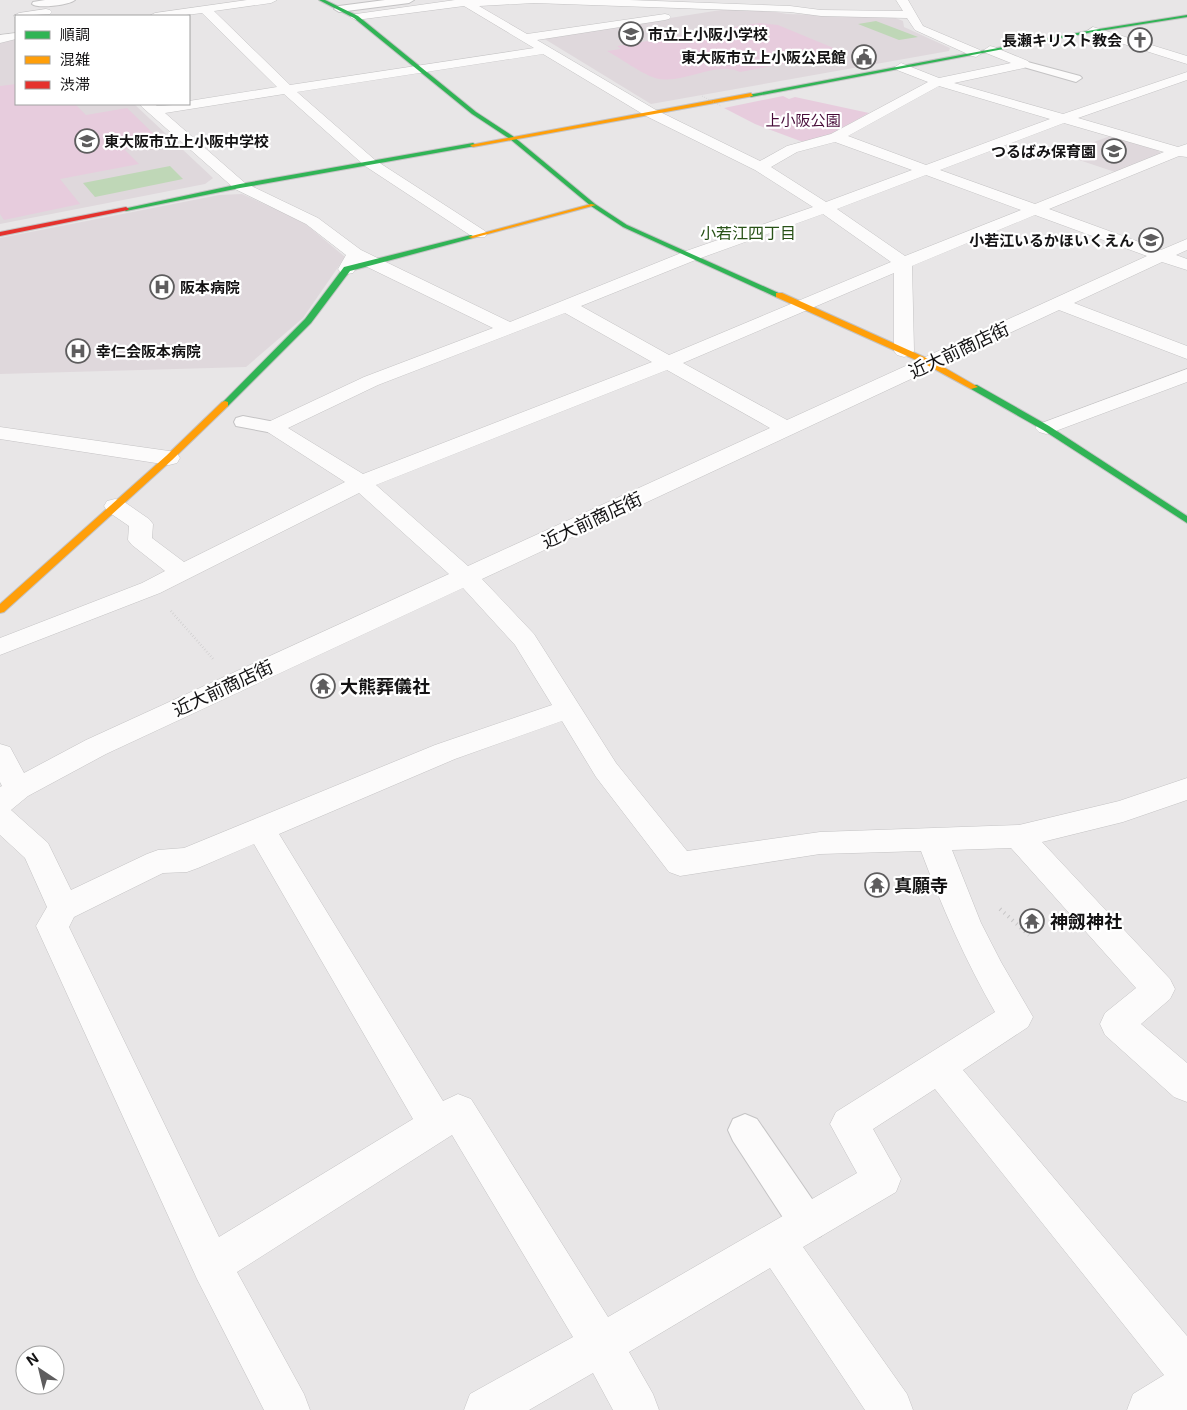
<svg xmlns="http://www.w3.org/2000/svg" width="1187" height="1410" viewBox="0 0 1187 1410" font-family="Inter,'Noto Sans JP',sans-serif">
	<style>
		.built { fill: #dfd8dc }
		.green { fill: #e7ccdd }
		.water { fill: #bfd7b7 }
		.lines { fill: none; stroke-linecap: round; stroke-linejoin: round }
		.lane-casing { stroke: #c4c3c4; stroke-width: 2 }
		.street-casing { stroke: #c4c3c4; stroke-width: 1 }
		.fast-casing { stroke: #c4c3c4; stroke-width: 2 }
		.slow-casing { stroke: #c4c3c4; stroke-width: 2 }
		.jam-casing { stroke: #c4c3c4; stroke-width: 2 }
		.path-far1 { stroke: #c6c5c6; stroke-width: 2.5; stroke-dasharray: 0.5 2.5; stroke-linecap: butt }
		.path { stroke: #c6c5c6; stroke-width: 4; stroke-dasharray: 1 4.5; stroke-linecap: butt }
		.lane { fill: #fcfbfb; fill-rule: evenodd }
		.street { fill: #fcfbfb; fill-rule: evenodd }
		.fast { fill: #30b455; fill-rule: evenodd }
		.slow { fill: #ff9f0a; fill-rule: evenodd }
		.jam { fill: #e5322d; fill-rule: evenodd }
		.path-bridge { stroke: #c6c5c6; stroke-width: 1; stroke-dasharray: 0.5 2; stroke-linecap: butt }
		.labels { text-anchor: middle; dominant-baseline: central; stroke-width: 4.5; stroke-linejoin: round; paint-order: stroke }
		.far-poi-label { font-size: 15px; font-weight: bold; fill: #141314; stroke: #fff; text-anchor: start }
		.far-park-label { font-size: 15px; fill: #480c39; stroke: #fff }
		.far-neighbourhood-label { font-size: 16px; fill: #285217; stroke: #fff }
		.street-label { font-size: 18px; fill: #141314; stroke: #fff }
		.poi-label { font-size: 18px; font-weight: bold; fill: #141314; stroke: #fff; text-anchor: start }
	</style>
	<rect width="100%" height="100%" fill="#e8e6e7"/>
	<!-- built -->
	<g class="built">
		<path d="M 727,9 L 764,10 L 787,14 L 893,17 L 903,21 L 904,27 L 950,48 L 949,51 L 651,104 L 543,38 Z"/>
		<path d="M 16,39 L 16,104 L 134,104 L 213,178 L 205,184 L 0,224 L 0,41 Z"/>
		<path d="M 1113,135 L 1156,149 L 1162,154 L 1115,172 L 1061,154 Z"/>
		<path d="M 242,194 L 302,221 L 345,257 L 303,318 L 246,367 L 0,374 L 0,238 L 219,195 Z"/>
	</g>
	<!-- green -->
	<g class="green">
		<path d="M 759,23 L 778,25 L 836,49 L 812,54 L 818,57 L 740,72 C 714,60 683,86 655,78 C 642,74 620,58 607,51 L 621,49 L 617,46 Z"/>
		<path d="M 16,84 L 16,104 L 75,104 L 86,115 L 127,108 L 162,142 L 124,149 L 139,164 L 60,179 L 80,204 L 4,220 L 0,214 L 0,86 Z"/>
		<path d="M 783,96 L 789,99 L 795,97 L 869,113 L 831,134 L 803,142 L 755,124 L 724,108 Z"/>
	</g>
	<!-- water -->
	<g class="water">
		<path d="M 876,21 L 918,37 L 899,40 L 858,24 Z"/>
		<path d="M 170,166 L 183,179 L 95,197 L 83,183 Z"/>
	</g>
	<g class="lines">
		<!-- lane casing -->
		<g class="lane-casing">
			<g id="lane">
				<path d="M 45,0 L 75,0 C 69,5 38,9 32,4 L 33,2 Z"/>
				<path d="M 385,0 L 414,0 L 409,3 L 339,12 L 334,9 L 339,6 Z"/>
				<path d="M 1024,61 L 1080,76 L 1082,78 L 1076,82 L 1020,66 L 1018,64 Z"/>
				<path d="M 243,416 L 280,423 L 283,427 L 280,431 L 273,433 L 236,426 L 234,422 L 236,418 Z"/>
				<path d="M 745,1114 L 757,1119 L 821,1212 L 826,1224 L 821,1236 L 808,1241 L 795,1236 L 733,1141 L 728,1130 L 733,1119 Z"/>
			</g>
		</g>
		<!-- street casing -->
		<g class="street-casing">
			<g id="street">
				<path d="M 247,0 L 277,0 L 271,3 L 214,11 L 290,85 L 534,48 L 464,6 L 356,20 L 350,17 L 356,14 L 455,0 L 629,0 L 790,6 L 821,10 L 903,11 L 896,0 L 908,0 L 923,26 L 980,50 L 982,53 L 976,57 L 972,56 L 915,30 L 907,18 L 821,16 L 790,12 L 534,3 L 479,6 L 527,34 L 665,14 L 669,15 L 671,17 L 669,19 L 665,20 L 537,40 L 656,110 L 760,161 L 787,146 L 831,134 L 928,82 L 897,70 L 895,67 L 901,63 L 939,78 L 1011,63 L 986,53 L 984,50 L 990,46 L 994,47 L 1028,61 L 1030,64 L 1024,68 L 954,83 L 1063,114 L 1187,72 L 1187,80 L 1078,118 L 1178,147 L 1187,144 L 1187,157 L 1179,156 L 1049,209 L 1161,250 L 1187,239 L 1187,250 L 1176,255 L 1187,259 L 1187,270 L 1162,262 L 1074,303 L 1187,346 L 1187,359 L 1059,310 L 482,579 L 534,634 L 616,763 L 687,851 L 820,832 L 1019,825 L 1119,801 L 1187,778 L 1187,800 L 1123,822 L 1042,842 L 1170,979 L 1175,989 L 1170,999 L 1141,1024 L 1187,1063 L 1187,1102 L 1174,1097 L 1105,1035 L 1100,1024 L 1105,1013 L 1136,988 L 1011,848 L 952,850 L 981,923 L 1001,962 L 1033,1017 L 1028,1027 L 963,1070 L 1187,1336 L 1187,1410 L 1127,1410 L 1133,1394 L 1164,1375 L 935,1089 L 873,1129 L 901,1179 L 896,1192 L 803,1247 L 907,1394 L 913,1410 L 865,1410 L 770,1268 L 629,1352 L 653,1394 L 659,1410 L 613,1410 L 593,1373 L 529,1410 L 464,1410 L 470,1394 L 573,1337 L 452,1135 L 237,1272 L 304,1394 L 310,1410 L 264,1410 L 197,1279 L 36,926 L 47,907 L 25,858 L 0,835 L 0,787 L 2,786 L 0,782 L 0,744 L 10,747 L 24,773 L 86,740 L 449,574 L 359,493 L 160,593 L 0,655 L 0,638 L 142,583 L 165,571 L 132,545 L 128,540 L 129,526 L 107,511 L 104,506 L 107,501 L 115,499 L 123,501 L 149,519 L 153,524 L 152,538 L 184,562 L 345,482 L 266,431 L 263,427 L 266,423 L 364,377 L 493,328 L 359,263 L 353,273 L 347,274 L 341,273 L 338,269 L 346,255 L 306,224 L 235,189 L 142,107 L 140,104 L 155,104 L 157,106 L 189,104 L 189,101 L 277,87 L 202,13 L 178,16 L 149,16 L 155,13 ZM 543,54 L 646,116 L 755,170 L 813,207 L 686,251 L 510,322 L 361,250 L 318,218 L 245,183 L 165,113 L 284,94 L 365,166 L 473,237 L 485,237 L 487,234 L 485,231 L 375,160 L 297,92 ZM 939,86 L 1050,119 L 926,165 L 848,136 ZM 1064,123 L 1164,152 L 1035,204 L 940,170 ZM 835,142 L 912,170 L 826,202 L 771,167 L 797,152 ZM 926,175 L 1021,210 L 905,256 L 837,209 ZM 823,214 L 891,262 L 669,355 L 581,306 L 698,259 ZM 1035,215 L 1147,256 L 787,420 L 683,363 L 894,273 L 894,351 L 897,355 L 904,357 L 911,355 L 914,351 L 912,266 ZM 565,313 L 652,362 L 363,474 L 288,428 L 378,385 ZM 667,370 L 770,428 L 468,566 L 376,485 ZM 463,588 L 515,645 L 552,705 L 435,745 L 184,848 L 158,850 L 147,854 L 71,890 L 48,843 L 11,810 L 28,796 L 106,754 ZM 562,721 L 596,777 L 669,872 L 680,876 L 820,854 L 921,851 C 942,907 965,960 995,1012 L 836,1112 L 830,1124 L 857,1173 L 608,1317 L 471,1099 L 458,1094 L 443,1101 L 279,834 L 455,759 ZM 254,844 L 413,1119 L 219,1237 L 69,927 L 74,917 L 163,873 L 187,872 L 198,868 Z"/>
				<path d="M 46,9 L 50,10 L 52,12 L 50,14 L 16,16 L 16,19 L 13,16 L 19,13 Z"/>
				<path d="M 1093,27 L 1187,56 L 1187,64 L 1089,33 L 1087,31 Z"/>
				<path d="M 16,33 L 16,39 L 0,43 L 0,35 Z"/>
				<path d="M 1187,369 L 1187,382 L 1053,432 L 1046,434 L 1039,432 L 1035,428 L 1039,424 Z"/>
				<path d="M 0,427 L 169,451 L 177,453 L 180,458 L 177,463 L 169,465 L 0,439 Z"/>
			</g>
		</g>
		<!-- fast casing -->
		<g class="fast-casing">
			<g id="fast">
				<path d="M 319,0 L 325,0 L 358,16 L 476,112 L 514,137 L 595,204 L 627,225 L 783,295 L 776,297 L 623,227 L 591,206 L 510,139 L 472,114 L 354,18 Z"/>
				<path d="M 1187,15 L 1187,17 L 1093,32 L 751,97 L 748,95 L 1093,30 Z"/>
				<path d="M 473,143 L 476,145 L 475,146 L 240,188 L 126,211 L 123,209 L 240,184 Z"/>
				<path d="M 471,235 L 473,236 L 473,238 L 350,271 L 311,323 L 228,406 L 225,407 L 221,404 L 305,319 L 344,267 Z"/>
				<path d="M 971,385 L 977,385 L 1049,426 L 1187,516 L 1187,523 L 1043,430 L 971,389 Z"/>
			</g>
		</g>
		<!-- slow casing -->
		<g class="slow-casing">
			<g id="slow">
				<path d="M 751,93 L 753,96 L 473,147 L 470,145 Z"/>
				<path d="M 591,204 L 596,205 L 473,238 L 468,237 Z"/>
				<path d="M 776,293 L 782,293 L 933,361 L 978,387 L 971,389 L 927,365 L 776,297 Z"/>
				<path d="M 225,401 L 228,402 L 228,406 L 172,460 L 4,612 L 0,613 L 0,604 L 166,456 L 222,402 Z"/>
			</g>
		</g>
		<!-- jam casing -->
		<g class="jam-casing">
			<path id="jam" d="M 126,207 L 129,209 L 128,210 L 0,236 L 0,232 Z"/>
		</g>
		<!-- path-far1 -->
		<path class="path-far1" d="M 171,611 L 213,659"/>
		<!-- path -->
		<path class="path" d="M 1000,909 L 1029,935"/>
		<!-- lane -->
		<use href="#lane" class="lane"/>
		<!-- street -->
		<use href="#street" class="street"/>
		<!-- fast -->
		<use href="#fast" class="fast"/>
		<!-- slow -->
		<use href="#slow" class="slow"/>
		<!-- jam -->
		<use href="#jam" class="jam"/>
		<!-- path-bridge -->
		<path class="path-bridge" d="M 702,96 L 721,106"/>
	</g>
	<!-- icons -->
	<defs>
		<g id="school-ring" transform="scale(1.25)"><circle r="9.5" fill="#fff" stroke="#5e5d5e" stroke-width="1.5"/><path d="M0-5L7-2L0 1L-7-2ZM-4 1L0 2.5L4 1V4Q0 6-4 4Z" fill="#5e5d5e"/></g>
		<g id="church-ring" transform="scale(1.25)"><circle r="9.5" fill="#fff" stroke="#5e5d5e" stroke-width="1.5"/><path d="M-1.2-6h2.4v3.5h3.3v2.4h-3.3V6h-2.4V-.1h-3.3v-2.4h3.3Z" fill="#5e5d5e"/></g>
		<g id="civic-ring" transform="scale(1.25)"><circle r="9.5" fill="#fff" stroke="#5e5d5e" stroke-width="1.5"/><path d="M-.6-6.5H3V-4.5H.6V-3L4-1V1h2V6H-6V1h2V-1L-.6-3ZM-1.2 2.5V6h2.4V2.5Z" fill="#5e5d5e"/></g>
		<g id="hospital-ring" transform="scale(1.25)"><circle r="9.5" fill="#fff" stroke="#5e5d5e" stroke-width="1.5"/><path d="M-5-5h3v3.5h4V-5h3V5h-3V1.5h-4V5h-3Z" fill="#5e5d5e"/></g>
		<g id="temple-ring" transform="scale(1.25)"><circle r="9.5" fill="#fff" stroke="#5e5d5e" stroke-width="1.5"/><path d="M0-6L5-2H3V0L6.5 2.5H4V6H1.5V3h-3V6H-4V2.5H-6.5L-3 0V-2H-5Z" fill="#5e5d5e"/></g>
	</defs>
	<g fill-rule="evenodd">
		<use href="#school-ring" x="631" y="34"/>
		<use href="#church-ring" x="1140" y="40"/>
		<use href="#civic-ring" x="864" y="57"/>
		<use href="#school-ring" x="87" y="141"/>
		<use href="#school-ring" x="1114" y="151"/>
		<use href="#school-ring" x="1151" y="240"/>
		<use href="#hospital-ring" x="162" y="287"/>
		<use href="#hospital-ring" x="78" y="351"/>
		<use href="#temple-ring" x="323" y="686"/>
		<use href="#temple-ring" x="877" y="885"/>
		<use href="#temple-ring" x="1032" y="921"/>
	</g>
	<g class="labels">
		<!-- far-poi labels -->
		<g class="far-poi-label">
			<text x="648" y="34">市立上小阪小学校</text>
			<text x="1122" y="40" text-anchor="end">長瀬キリスト教会</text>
			<text x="846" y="57" text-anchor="end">東大阪市立上小阪公民館</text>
			<text x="104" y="141">東大阪市立上小阪中学校</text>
			<text x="1096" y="151" text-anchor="end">つるばみ保育園</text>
			<text x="1134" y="240" text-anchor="end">小若江いるかほいくえん</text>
			<text x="180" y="287">阪本病院</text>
			<text x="96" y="351">幸仁会阪本病院</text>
		</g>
		<!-- far-park labels -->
		<g class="far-park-label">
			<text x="803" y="120">上小阪公園</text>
		</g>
		<!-- far-neighbourhood labels -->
		<g class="far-neighbourhood-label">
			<text x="748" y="233">小若江四丁目</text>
		</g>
		<!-- street labels -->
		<g class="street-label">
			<text transform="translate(959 350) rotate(-25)">近大前商店街</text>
			<text transform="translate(592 520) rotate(-25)">近大前商店街</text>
			<text transform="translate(223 688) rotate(-25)">近大前商店街</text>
		</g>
		<!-- poi labels -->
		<g class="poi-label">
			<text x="340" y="686">大熊葬儀社</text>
			<text x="894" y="885">真願寺</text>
			<text x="1050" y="921">神劔神社</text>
		</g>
	</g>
	<!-- legend -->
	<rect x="15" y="15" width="175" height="90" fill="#ffffff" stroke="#a1a1a1"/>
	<rect x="25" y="31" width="25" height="8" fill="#30b455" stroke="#a1a1a1"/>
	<text x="60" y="40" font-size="15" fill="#141314">順調</text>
	<rect x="25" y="56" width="25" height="8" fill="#ff9f0a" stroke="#a1a1a1"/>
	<text x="60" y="65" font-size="15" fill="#141314">混雑</text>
	<rect x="25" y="81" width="25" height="8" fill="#e5322d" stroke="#a1a1a1"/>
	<text x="60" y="90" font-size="15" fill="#141314">渋滞</text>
	<!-- north arrow -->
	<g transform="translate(40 1370) rotate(325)"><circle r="24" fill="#ffffff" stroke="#a1a1a1"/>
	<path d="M0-4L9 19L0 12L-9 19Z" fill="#5e5d5e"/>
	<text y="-8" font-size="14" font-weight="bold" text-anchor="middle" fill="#141314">N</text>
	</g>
</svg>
